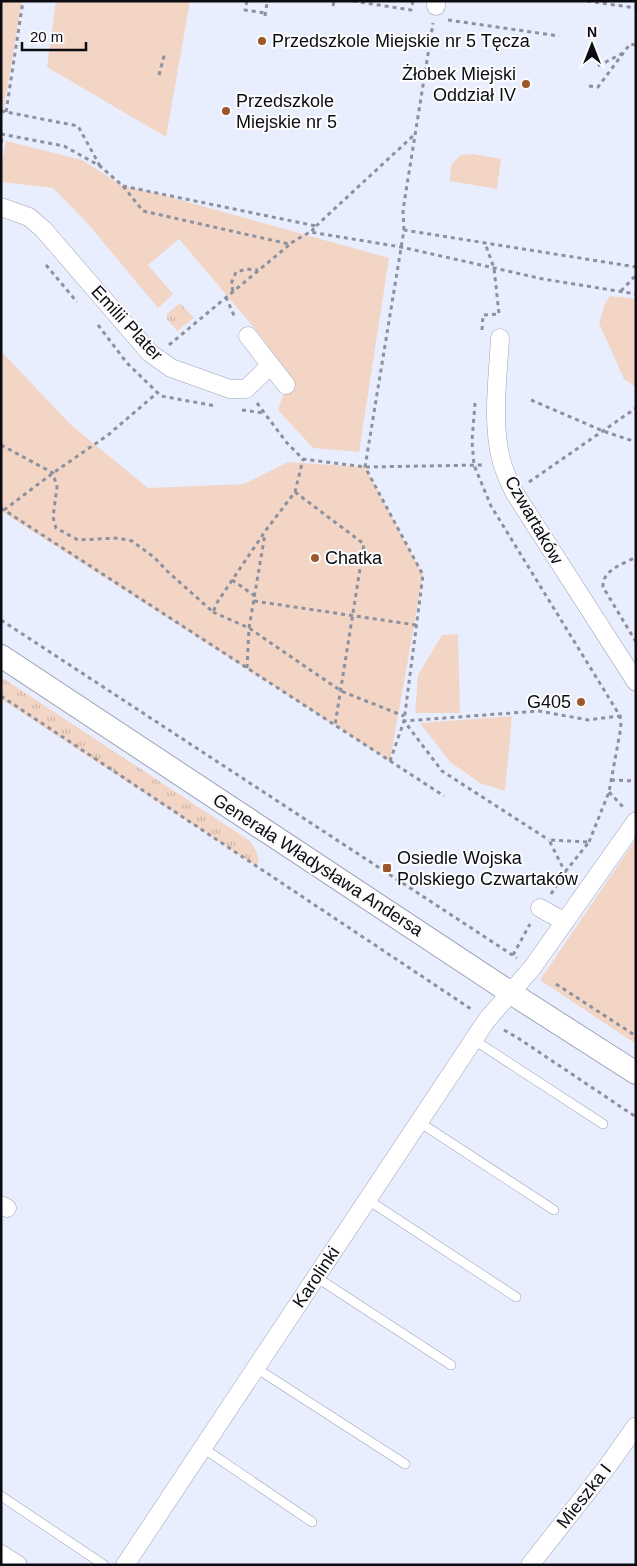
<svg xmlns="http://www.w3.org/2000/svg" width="637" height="1566" viewBox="0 0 637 1566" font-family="Arial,sans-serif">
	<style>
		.grass { fill: url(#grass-tufts) }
		.park { fill: #f2d5c5 }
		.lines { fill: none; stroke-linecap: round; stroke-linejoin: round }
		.service-casing { stroke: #9ca2b6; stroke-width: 10 }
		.minor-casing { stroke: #9ca2b6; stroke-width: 19 }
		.tertiary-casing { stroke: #9ca2b6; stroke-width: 24 }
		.path { stroke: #8d919e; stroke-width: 3; stroke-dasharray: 4 4; stroke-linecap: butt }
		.service { stroke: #fff; stroke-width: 9 }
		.minor { stroke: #fff; stroke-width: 18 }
		.tertiary { stroke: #fff; stroke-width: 22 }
		.poi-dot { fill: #9c572b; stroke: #fcfcfc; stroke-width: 2 }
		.labels { text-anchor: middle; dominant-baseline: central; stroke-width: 4; stroke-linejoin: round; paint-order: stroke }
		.poi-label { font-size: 18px; fill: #0a0c12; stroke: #fcfcfc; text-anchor: start }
		.street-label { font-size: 18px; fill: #0a0c12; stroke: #fcfcfc }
	</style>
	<defs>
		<pattern id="grass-tufts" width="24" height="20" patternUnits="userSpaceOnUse" patternTransform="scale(1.25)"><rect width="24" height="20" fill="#f2d5c5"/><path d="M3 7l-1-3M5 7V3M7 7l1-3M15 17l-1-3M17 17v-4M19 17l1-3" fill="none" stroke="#ceb6a8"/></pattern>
	</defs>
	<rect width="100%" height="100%" fill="#e9eeff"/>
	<!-- grass -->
	<g class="grass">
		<path d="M 180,303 L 194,318 L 177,331 L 167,319 L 167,314 Z"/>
		<path d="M 1,677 L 250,841 L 257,853 L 259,861 L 256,866 L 1,699 Z"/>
	</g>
	<!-- park -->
	<g class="park">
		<path d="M 1,1 L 22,1 L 1,125 Z"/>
		<path d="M 56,1 L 190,1 L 166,137 L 47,67 Z"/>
		<path d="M 6,141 L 82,160 L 123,186 L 152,192 L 389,258 L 359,452 L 313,448 L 278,410 L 290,375 L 256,330 L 179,239 L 148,265 L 173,294 L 158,308 L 89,225 L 53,188 L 2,182 L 1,185 L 1,168 Z"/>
		<path d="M 473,154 L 501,159 L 497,189 L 450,181 L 451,166 L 460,155 Z"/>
		<path d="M 610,296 L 636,299 L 636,387 L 624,379 L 599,323 L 605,304 Z"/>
		<path d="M 1,351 L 70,424 L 148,488 L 244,484 L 288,462 L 365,467 L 423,575 L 390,761 L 1,511 Z"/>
		<path d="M 458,634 L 460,713 L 415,713 L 418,675 L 442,635 Z"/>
		<path d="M 512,716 L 505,791 L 480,783 L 450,762 L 420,723 Z"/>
		<path d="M 636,839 L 636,1044 L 540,980 Z"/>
	</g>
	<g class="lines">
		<!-- service casing -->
		<g class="service-casing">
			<g id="service">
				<path d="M 474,1040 L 603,1124"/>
				<path d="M 419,1122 L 554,1210"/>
				<path d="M 368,1200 L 516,1297"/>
				<path d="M 316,1277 L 451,1365"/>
				<path d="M 256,1368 L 405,1464"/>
				<path d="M 203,1448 L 312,1522"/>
				<path d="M 1,1496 L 104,1565"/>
			</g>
		</g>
		<!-- minor casing -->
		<g class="minor-casing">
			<g id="minor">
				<path d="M 436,6 L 436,1"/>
				<path d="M 1,207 L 29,217 L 43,229 L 150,353 L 171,368 L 230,389 L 246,389 L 270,366"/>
				<path d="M 248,336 L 286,385"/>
				<path d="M 500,338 C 498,378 491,424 502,463 C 505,473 510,483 514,492 L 636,682"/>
				<path d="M 540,908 L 565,922"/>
				<path d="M 1,1205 L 7,1208"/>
				<path d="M 1,1554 L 18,1565"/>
				<path d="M 125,1565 L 486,1021 L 532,968 L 636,821"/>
				<path d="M 530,1565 L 607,1467 L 636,1426"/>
			</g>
		</g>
		<!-- tertiary casing -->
		<g class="tertiary-casing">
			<path id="tertiary" d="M 1,656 L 511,993 L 636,1073"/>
		</g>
		<!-- path -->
		<g class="path">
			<path d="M 247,1 L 245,10 L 265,13"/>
			<path d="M 353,1 L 411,10 L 413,1"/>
			<path d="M 587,1 L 636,8"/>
			<path d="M 333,6 L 334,1"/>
			<path d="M 265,16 L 267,3"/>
			<path d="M 448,20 L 559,36"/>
			<path d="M 598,66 L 623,53"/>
			<path d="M 159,75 L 165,52"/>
			<path d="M 589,86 L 598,87 L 630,44 L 636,45"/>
			<path d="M 1,111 L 78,126 L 100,166"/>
			<path d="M 6,112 L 23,1"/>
			<path d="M 1,134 L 64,146 L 100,166 L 123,186 L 143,211 L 289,244 L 310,232 L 401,247 L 543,279 L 636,294"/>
			<path d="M 1,143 L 3,135"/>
			<path d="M 123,186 L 316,226 L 311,232"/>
			<path d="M 316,226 L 414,135"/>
			<path d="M 404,230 L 403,210 L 433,23"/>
			<path d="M 46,265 L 77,302"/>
			<path d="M 233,291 L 231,284 L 236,272 L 247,269 L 258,270"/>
			<path d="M 621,291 L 636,275"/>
			<path d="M 226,297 L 235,318"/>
			<path d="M 98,325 L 127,363 L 161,396 L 216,406"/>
			<path d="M 482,330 L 483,315 L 499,314 L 494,268 L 485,243"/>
			<path d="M 169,345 L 289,245"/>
			<path d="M 531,400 L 603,431 L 636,442"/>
			<path d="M 257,403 L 287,443 L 303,459 L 365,467 L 484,465"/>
			<path d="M 475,403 L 472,441 L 474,465 L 491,506 L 620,716 L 588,720 L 539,711 L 404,721 L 423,575 L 365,467 L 404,230 L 636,267"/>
			<path d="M 242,410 L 264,413"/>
			<path d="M 1,445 L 53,473 L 57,487 L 53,517 L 56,528 L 78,540 L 118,538 L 132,541 L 155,558 L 167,571 L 213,612 L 218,601 L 266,530 L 295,492 L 303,459"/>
			<path d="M 529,482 L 636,408"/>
			<path d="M 295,492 L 364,544 L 335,725"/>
			<path d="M 1,508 L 444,796"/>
			<path d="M 4,510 L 53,473 L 108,435 L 157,393"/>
			<path d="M 232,580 L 255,596"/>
			<path d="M 254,601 L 416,625"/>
			<path d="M 213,612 L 249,628 L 341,691 L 404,716"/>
			<path d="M 1,620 L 517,958"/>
			<path d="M 636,642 L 603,587 C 602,570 623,564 636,557"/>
			<path d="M 247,668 L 249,628 L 265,534"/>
			<path d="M 1,696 L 471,1009"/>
			<path d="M 390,761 L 404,721 L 442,771 L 549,840"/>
			<path d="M 611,780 L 636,781"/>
			<path d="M 609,792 L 624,808"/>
			<path d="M 589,842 L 609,792 L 621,727 L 620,716"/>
			<path d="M 551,894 L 565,872 L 549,840 L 589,842 L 565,872"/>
			<path d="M 513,955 L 530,924"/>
			<path d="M 556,984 L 636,1036"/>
			<path d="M 504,1030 L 518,1038 L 636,1117"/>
		</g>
		<!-- service -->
		<use href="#service" class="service"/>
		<!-- minor -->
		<use href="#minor" class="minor"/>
		<!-- tertiary -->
		<use href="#tertiary" class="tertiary"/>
	</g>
	<!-- markers -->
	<g class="poi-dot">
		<circle cx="262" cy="41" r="5"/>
		<circle cx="526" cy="84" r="5"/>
		<circle cx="226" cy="111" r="5"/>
		<circle cx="315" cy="558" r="5"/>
		<circle cx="581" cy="702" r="5"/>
		<rect x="382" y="863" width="10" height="10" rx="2.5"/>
	</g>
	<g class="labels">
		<!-- poi labels -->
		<g class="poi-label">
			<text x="272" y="41">Przedszkole Miejskie nr 5 Tęcza</text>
			<text x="516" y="74" text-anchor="end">Żłobek Miejski<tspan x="516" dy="21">Oddział IV</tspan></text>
			<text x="236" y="101">Przedszkole<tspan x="236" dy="21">Miejskie nr 5</tspan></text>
			<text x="325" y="558">Chatka</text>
			<text x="571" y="702" text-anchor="end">G405</text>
			<text x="397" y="858">Osiedle Wojska<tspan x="397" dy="21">Polskiego Czwartaków</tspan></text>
		</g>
		<!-- street labels -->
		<g class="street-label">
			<text transform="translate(127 323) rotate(47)">Emilii Plater</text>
			<text transform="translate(534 520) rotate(60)">Czwartaków</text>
			<text transform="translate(318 865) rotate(33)">Generała Władysława Andersa</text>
			<text transform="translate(316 1277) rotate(-56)">Karolinki</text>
			<text transform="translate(584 1496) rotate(-52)">Mieszka I</text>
		</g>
	</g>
	<!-- border -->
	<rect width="637" height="1566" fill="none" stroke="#0a0c12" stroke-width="5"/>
	<!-- north arrow -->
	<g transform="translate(592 45)" stroke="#fcfcfc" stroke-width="4" paint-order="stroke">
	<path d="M0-4L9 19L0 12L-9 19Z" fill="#0a0c12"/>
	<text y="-8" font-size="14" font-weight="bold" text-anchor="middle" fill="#0a0c12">N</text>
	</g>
	<!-- scale -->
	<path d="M22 42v8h64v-8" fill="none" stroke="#0a0c12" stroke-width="2.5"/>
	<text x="30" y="42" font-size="15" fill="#0a0c12" stroke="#fcfcfc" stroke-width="4" paint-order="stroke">20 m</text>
</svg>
